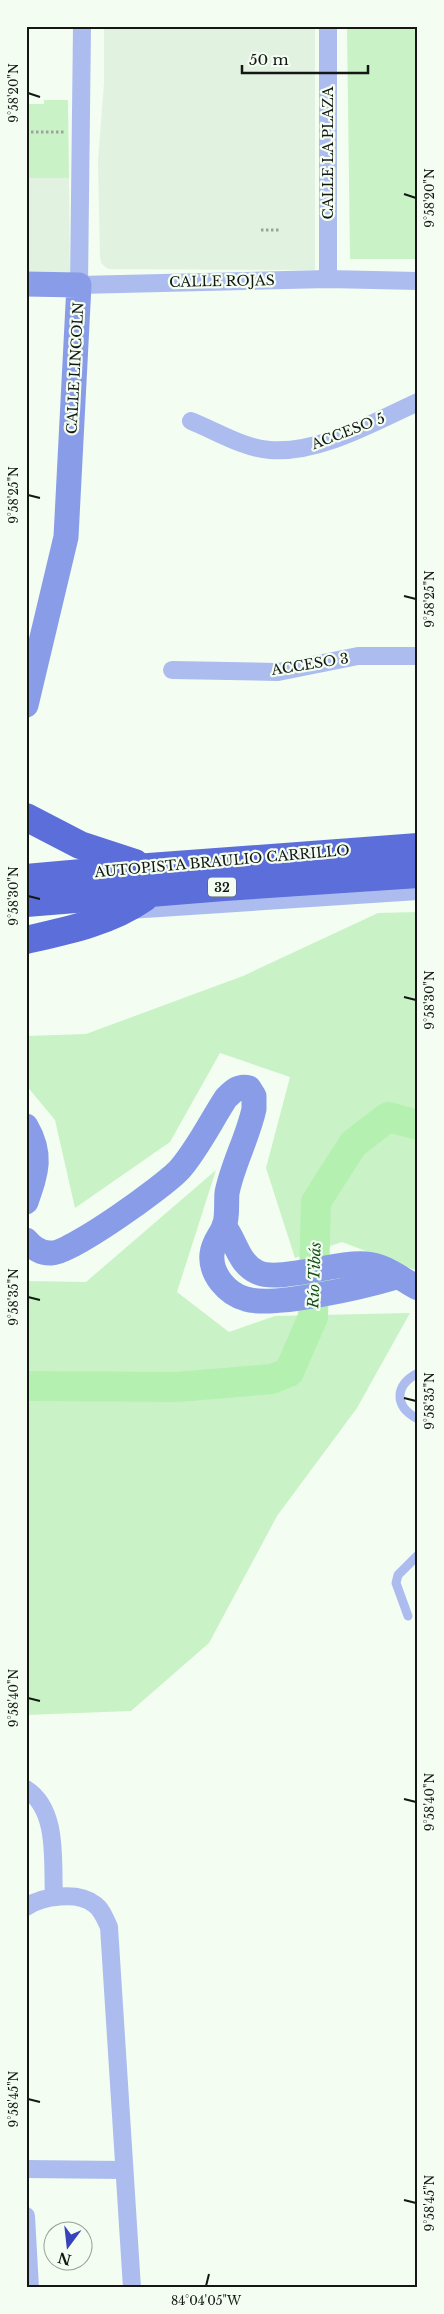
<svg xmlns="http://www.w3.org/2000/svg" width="444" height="2314" viewBox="0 0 444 2314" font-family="'Libre Baskerville',serif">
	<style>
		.built { fill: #e2f2e1 }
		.green { fill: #c9f3c6 }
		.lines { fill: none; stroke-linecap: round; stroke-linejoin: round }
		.river { stroke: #b4f0b0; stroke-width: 30 }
		.path { stroke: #9ca39b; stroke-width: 3; stroke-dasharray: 2.5 2.5; stroke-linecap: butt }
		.lane { stroke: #adbcef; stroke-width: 9 }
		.street { stroke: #adbcef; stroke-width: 18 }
		.secondary { stroke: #899ce7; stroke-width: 25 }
		.highway { stroke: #5b6eda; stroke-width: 28 }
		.ticks { fill: none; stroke: #141713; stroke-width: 2 }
		.labels { text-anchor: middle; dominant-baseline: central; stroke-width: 4.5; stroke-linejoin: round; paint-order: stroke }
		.shield { fill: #f3fdf2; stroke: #575c56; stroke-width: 1 }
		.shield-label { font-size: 12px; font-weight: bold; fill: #141713 }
		.street-label { font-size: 14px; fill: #141713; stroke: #f3fdf2 }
		.water-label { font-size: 15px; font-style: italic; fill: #145015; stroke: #f3fdf2 }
		.neatline { fill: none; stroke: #141713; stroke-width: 2 }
		.ticks-label { font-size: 12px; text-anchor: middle; fill: #141713 }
	</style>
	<rect width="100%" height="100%" fill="#f3fdf2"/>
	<!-- built -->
	<g class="built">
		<path d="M 104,26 L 315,26 L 315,270 L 108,269 L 102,264 L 100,258 L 98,161 L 104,83 Z"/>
		<path d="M 26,178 L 69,178 L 70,274 L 26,273 Z"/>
	</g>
	<!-- green -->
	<g class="green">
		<path d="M 347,26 L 418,26 L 418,259 L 350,259 Z"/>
		<path d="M 44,100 L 68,100 L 69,178 L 26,178 L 26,104 L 44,104 Z"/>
		<path d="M 418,912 L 418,1271 L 342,1242 L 295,1258 L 266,1168 L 290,1077 L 220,1053 L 170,1142 L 75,1208 L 55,1120 L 26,1085 L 26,1036 L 86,1034 L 243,976 L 378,913 Z"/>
		<path d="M 216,1170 L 177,1292 L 229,1332 L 275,1316 L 410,1313 L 357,1408 L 277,1516 L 209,1643 L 131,1711 L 26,1715 L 26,1281 L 86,1282 Z"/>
	</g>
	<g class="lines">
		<!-- river -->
		<path class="river" d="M 26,1386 L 177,1387 L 272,1379 L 289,1372 L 313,1317 L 316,1202 L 353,1144 L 388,1117 L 418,1125"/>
		<!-- path -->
		<g class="path">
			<path d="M 26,132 L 66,132"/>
			<path d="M 261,230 L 280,230"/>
		</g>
		<!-- lane -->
		<g class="lane">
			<path d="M 418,1373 C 395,1385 393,1406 418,1419"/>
			<path d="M 408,1616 L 396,1583 L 398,1575 L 418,1555"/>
		</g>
		<!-- street -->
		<g class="street">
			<path d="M 82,26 L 79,285 L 328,279 L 418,281"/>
			<path d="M 328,279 L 328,26"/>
			<path d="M 191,421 C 216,431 243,448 270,450 C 319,454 374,422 418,402"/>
			<path d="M 172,670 L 278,672 L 358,656 L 418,656"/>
			<path d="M 129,910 L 418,891"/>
			<path d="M 26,1789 C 59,1810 52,1862 54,1896"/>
			<path d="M 26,1907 C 42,1896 78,1891 94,1904 C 102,1909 105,1919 109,1927 L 132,2288"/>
			<path d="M 26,2169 L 123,2170"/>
			<path d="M 26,2216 L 30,2288"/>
		</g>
		<!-- secondary -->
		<g class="secondary">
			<path d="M 26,284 L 79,285 L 66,537 L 26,705"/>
			<path d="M 26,1126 C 43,1155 36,1173 26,1202"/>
			<path d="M 224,1226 C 236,1241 238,1263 257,1272 C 278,1283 338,1261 366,1264 C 385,1265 401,1279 418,1288"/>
			<path d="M 26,1240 C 33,1248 41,1254 52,1253 C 71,1253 166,1185 180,1169 C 198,1148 211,1121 226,1098 C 233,1091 239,1085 249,1088 L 254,1096 L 254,1109 C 248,1137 232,1166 227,1193 C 226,1203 228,1217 224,1227 C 220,1236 213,1243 212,1254 C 210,1274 227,1294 246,1299 C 274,1308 366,1286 396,1277"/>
		</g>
		<!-- highway -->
		<g class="highway">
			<path d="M 26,817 L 80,845 L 135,863"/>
			<path d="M 26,878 L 149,867 L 418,847"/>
			<path d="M 26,903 L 224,887 L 418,874"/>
			<path d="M 26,940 C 66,931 110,922 144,898"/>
		</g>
	</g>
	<!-- ticks -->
	<path class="ticks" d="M 28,93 L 40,97M 404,194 L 416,198M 28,495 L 40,498M 404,596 L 416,599M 28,896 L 40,899M 404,997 L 416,1000M 28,1297 L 40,1300M 404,1398 L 416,1401M 28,1698 L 40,1701M 404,1799 L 416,1802M 28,2099 L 40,2102M 404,2200 L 416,2203M 206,2286 L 209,2274"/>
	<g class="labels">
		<!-- shield labels -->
		<rect class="shield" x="208" y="877.5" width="28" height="19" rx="4"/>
		<g class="shield-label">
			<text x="222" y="887">32</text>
		</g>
		<!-- street labels -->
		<g class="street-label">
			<text transform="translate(328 153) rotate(-90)">CALLE LA PLAZA</text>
			<text transform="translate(222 281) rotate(-1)">CALLE ROJAS</text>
			<text transform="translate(75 368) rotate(-87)">CALLE LINCOLN</text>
			<text transform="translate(348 431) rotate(-21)">ACCESO 5</text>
			<text transform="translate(310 664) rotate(-9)">ACCESO 3</text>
			<text transform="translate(222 861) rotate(-5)">AUTOPISTA BRAULIO CARRILLO</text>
		</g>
		<!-- water labels -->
		<g class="water-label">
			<text transform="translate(314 1275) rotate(-88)">Río Tibás</text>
		</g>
	</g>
	<!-- border -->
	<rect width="444" height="2314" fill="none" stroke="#f3fdf2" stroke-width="55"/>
	<!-- north arrow -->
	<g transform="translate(68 2246) rotate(195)"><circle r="24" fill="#f3fdf2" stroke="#9aa199"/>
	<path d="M0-4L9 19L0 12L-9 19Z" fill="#3944b8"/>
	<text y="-8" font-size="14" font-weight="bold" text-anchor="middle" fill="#141713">N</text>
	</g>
	<!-- scale -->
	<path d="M242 65v8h126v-8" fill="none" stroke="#141713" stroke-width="2.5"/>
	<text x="249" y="65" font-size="15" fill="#141713" stroke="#f3fdf2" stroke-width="4" paint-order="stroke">50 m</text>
	<rect x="28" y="28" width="388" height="2258" class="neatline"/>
	<g class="ticks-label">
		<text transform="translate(14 93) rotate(-90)" y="4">9°58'20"N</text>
		<text transform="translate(430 198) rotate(-90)" y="4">9°58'20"N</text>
		<text transform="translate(14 495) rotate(-90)" y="4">9°58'25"N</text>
		<text transform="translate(430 599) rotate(-90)" y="4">9°58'25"N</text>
		<text transform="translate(14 896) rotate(-90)" y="4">9°58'30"N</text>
		<text transform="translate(430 1000) rotate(-90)" y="4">9°58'30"N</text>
		<text transform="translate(14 1297) rotate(-90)" y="4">9°58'35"N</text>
		<text transform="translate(430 1401) rotate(-90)" y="4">9°58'35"N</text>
		<text transform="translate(14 1698) rotate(-90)" y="4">9°58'40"N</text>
		<text transform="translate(430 1802) rotate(-90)" y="4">9°58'40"N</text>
		<text transform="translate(14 2099) rotate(-90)" y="4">9°58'45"N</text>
		<text transform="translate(430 2203) rotate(-90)" y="4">9°58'45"N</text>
		<text x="206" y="2305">84°04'05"W</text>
	</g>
</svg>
